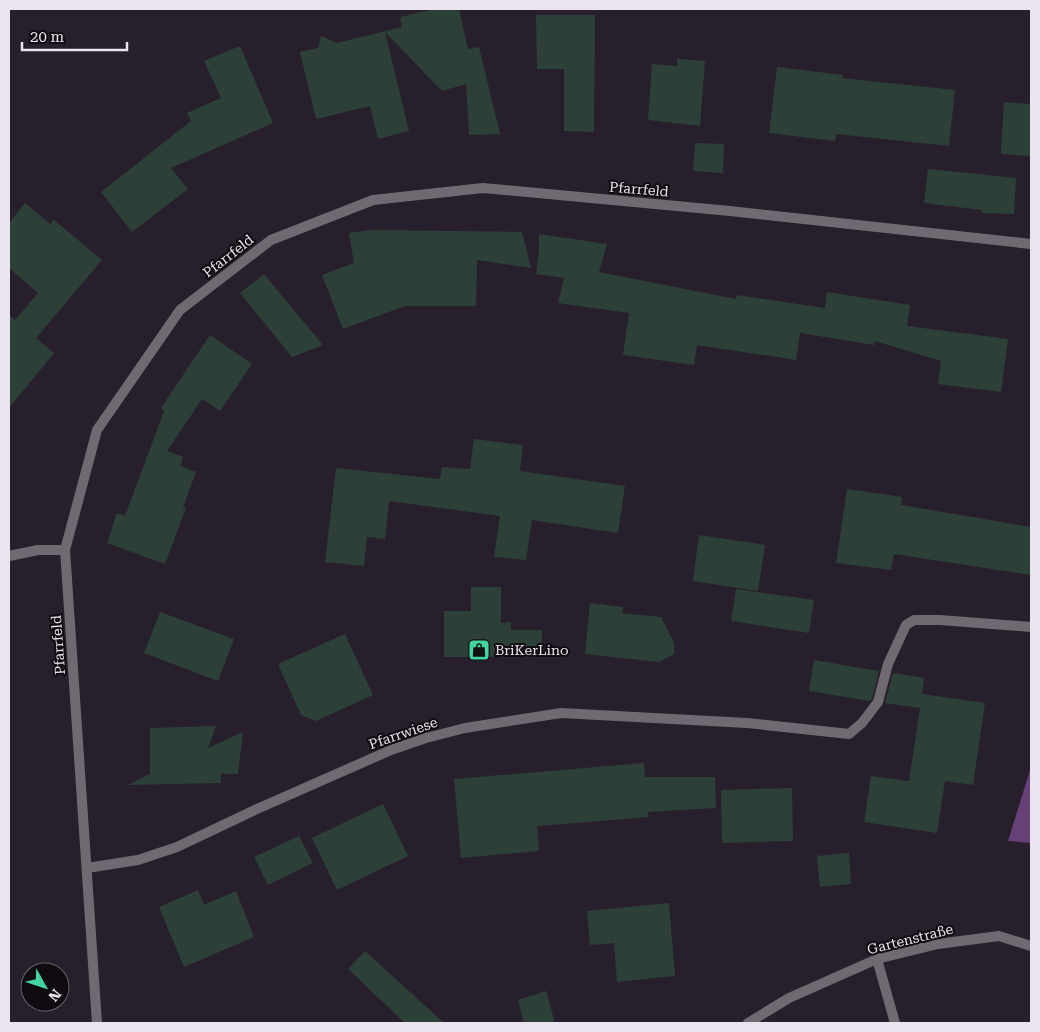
<svg xmlns="http://www.w3.org/2000/svg" width="1040" height="1032" viewBox="0 0 1040 1032" font-family="'Roboto Serif',serif">
	<style>
		.forest { fill: #674078 }
		.building { fill: #2d4037 }
		.lines { fill: none; stroke-linecap: round; stroke-linejoin: round }
		.lane { stroke: #6f6a72; stroke-width: 10 }
		.street { stroke: #6f6a72; stroke-width: 10 }
		.labels { text-anchor: middle; dominant-baseline: central; stroke-width: 4; stroke-linejoin: round; paint-order: stroke }
		.street-label { font-size: 14px; fill: #ebe4ee; stroke: #0f0b11 }
		.poi-label { font-size: 14px; fill: #ebe4ee; stroke: #0f0b11; text-anchor: start }
	</style>
	<rect width="100%" height="100%" fill="#281f2d"/>
	<!-- forest -->
	<path class="forest" d="M 1031,767 L 1031,843 L 1008,841 Z"/>
	<!-- building -->
	<g class="building">
		<path d="M 435,9 L 459,9 L 468,49 L 479,47 L 500,134 L 469,135 L 466,84 L 442,91 L 385,32 L 409,131 L 378,139 L 370,106 L 316,119 L 300,52 L 318,48 L 321,36 L 337,43 L 402,27 L 400,17 Z"/>
		<path d="M 536,15 L 595,15 L 594,132 L 564,131 L 564,69 L 537,69 Z"/>
		<path d="M 240,46 L 273,123 L 171,168 L 188,189 L 132,232 L 101,192 L 191,121 L 187,113 L 221,98 L 204,61 Z"/>
		<path d="M 677,59 L 705,61 L 700,126 L 648,120 L 652,64 L 677,66 Z"/>
		<path d="M 777,67 L 843,75 L 842,78 L 955,90 L 949,146 L 836,134 L 835,141 L 769,133 Z"/>
		<path d="M 1004,102 L 1031,104 L 1031,156 L 1001,154 Z"/>
		<path d="M 695,143 L 724,144 L 723,173 L 693,171 Z"/>
		<path d="M 928,169 L 1016,178 L 1014,214 L 982,213 L 982,210 L 924,203 Z"/>
		<path d="M 25,203 L 50,224 L 54,220 L 102,260 L 36,338 L 54,353 L 9,408 L 9,315 L 15,320 L 38,293 L 9,268 L 9,223 Z"/>
		<path d="M 372,230 L 522,232 L 531,268 L 477,260 L 476,306 L 405,306 L 343,329 L 322,275 L 354,263 L 349,233 Z"/>
		<path d="M 539,234 L 607,244 L 599,272 L 736,299 L 737,295 L 825,308 L 827,292 L 910,305 L 907,326 L 1008,339 L 1001,392 L 938,384 L 941,361 L 875,341 L 874,345 L 800,333 L 796,360 L 697,345 L 694,365 L 623,355 L 629,313 L 558,303 L 564,278 L 536,274 L 539,250 Z"/>
		<path d="M 264,274 L 323,345 L 292,357 L 240,293 Z"/>
		<path d="M 210,335 L 252,364 L 220,411 L 202,399 L 167,451 L 183,457 L 180,466 L 196,472 L 183,507 L 186,508 L 165,564 L 107,543 L 117,513 L 125,516 L 164,411 L 161,408 Z"/>
		<path d="M 474,439 L 523,445 L 520,471 L 625,486 L 618,533 L 532,520 L 526,560 L 494,557 L 500,516 L 389,501 L 385,539 L 367,537 L 364,566 L 325,562 L 336,468 L 440,479 L 442,467 L 470,469 Z"/>
		<path d="M 847,489 L 902,497 L 901,505 L 1031,527 L 1031,575 L 894,554 L 891,570 L 836,563 Z"/>
		<path d="M 699,535 L 765,545 L 758,591 L 693,581 Z"/>
		<path d="M 471,587 L 501,587 L 501,623 L 511,622 L 511,630 L 542,630 L 542,657 L 444,657 L 444,611 L 471,611 Z"/>
		<path d="M 736,589 L 814,600 L 809,633 L 731,621 Z"/>
		<path d="M 590,603 L 623,607 L 622,613 L 661,617 L 674,643 L 674,654 L 659,662 L 585,654 Z"/>
		<path d="M 160,612 L 234,639 L 218,681 L 144,653 Z"/>
		<path d="M 345,634 L 373,695 L 316,721 L 301,715 L 278,664 Z"/>
		<path d="M 814,660 L 879,671 L 872,699 L 870,701 L 809,691 Z"/>
		<path d="M 893,673 L 924,678 L 921,701 L 922,694 L 985,703 L 973,785 L 945,781 L 937,833 L 864,822 L 871,776 L 909,781 L 920,708 L 885,703 Z"/>
		<path d="M 216,726 L 208,748 L 243,732 L 238,774 L 221,774 L 221,783 L 128,785 L 150,774 L 150,728 Z"/>
		<path d="M 644,763 L 645,777 L 715,777 L 716,808 L 648,812 L 649,817 L 537,826 L 539,851 L 461,858 L 454,779 Z"/>
		<path d="M 792,788 L 793,841 L 722,843 L 721,790 Z"/>
		<path d="M 383,804 L 408,856 L 337,890 L 312,838 Z"/>
		<path d="M 299,836 L 313,863 L 268,885 L 254,857 Z"/>
		<path d="M 849,853 L 851,884 L 820,887 L 817,856 Z"/>
		<path d="M 198,890 L 204,905 L 236,891 L 254,937 L 184,967 L 159,907 Z"/>
		<path d="M 669,903 L 675,976 L 617,982 L 614,943 L 590,945 L 587,911 Z"/>
		<path d="M 365,951 L 444,1023 L 405,1023 L 348,969 Z"/>
		<path d="M 546,991 L 555,1023 L 524,1023 L 518,1000 Z"/>
	</g>
	<g class="lines">
		<!-- lane -->
		<path class="lane" d="M 747,723 L 849,734 L 862,723 L 878,702 L 888,664 L 906,625 L 914,620 L 940,620 L 1031,627"/>
		<!-- street -->
		<g class="street">
			<path d="M 9,556 L 38,550 L 65,550"/>
			<path d="M 87,868 L 138,860 L 177,847 L 257,809 L 391,750 L 426,738 L 465,728 L 561,713 L 747,723"/>
			<path d="M 877,959 L 895,1023"/>
			<path d="M 97,1023 L 65,550 L 97,430 L 180,310 L 271,240 L 373,200 L 483,188 L 730,211 L 1031,244"/>
			<path d="M 748,1023 L 789,998 L 877,959 L 938,944 L 999,936 L 1031,946"/>
		</g>
	</g>
	<!-- icons -->
	<defs>
		<g id="shop-square" transform="scale(1.125)"><rect x="-9" y="-9" width="18" height="18" rx="4" fill="#43d4a0" stroke="#0f0b11"/><path d="M-5-2.5h2.3a2.7 3.5 0 0 1 5.4 0H5L5.5 6h-11ZM-1.5-2.5h3a1.5 2.3 0 0 0-3 0Z" fill="#111"/></g>
	</defs>
	<g fill-rule="evenodd">
		<use href="#shop-square" x="479" y="650"/>
	</g>
	<g class="labels">
		<!-- street labels -->
		<g class="street-label">
			<text transform="translate(639 189) rotate(5)">Pfarrfeld</text>
			<text transform="translate(228 256) rotate(-38)">Pfarrfeld</text>
			<text transform="translate(58 645) rotate(-94)">Pfarrfeld</text>
			<text transform="translate(403 733) rotate(-19)">Pfarrwiese</text>
			<text transform="translate(910 939) rotate(-14)">Gartenstraße</text>
		</g>
		<!-- poi labels -->
		<g class="poi-label">
			<text x="495" y="650">BriKerLino</text>
		</g>
	</g>
	<!-- border -->
	<rect width="1040" height="1032" fill="none" stroke="#ebe4ee" stroke-width="20"/>
	<!-- north arrow -->
	<g transform="translate(45 987) rotate(130)"><circle r="24" fill="#0f0b11" stroke="#676269"/>
	<path d="M0-4L9 19L0 12L-9 19Z" fill="#43d4a0"/>
	<text y="-8" font-size="14" font-weight="bold" text-anchor="middle" fill="#ebe4ee">N</text>
	</g>
	<!-- scale -->
	<path d="M22 42v8h105v-8" fill="none" stroke="#ebe4ee" stroke-width="2.5"/>
	<text x="30" y="42" font-size="15" fill="#ebe4ee" stroke="#0f0b11" stroke-width="4" paint-order="stroke">20 m</text>
</svg>
